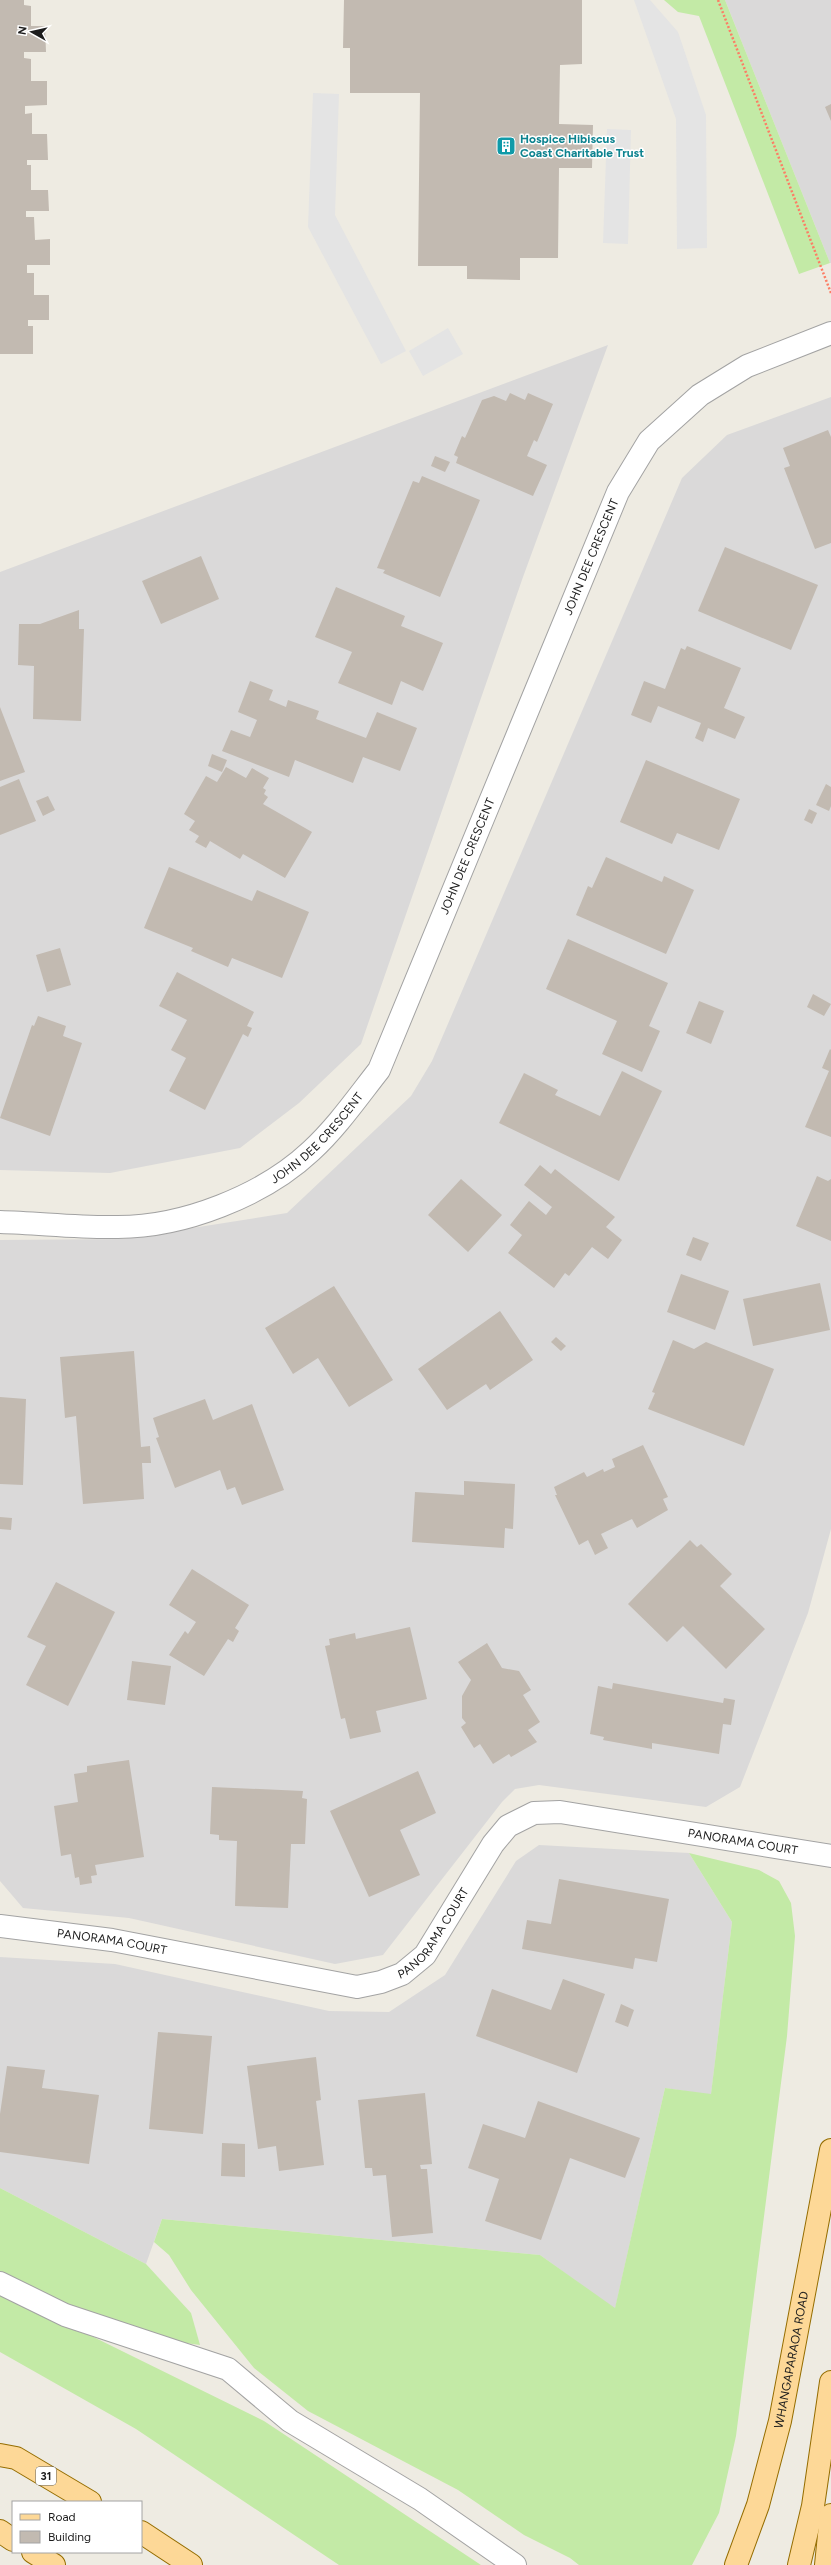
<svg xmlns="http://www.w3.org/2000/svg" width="831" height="2565" viewBox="0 0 831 2565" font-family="Figtree,sans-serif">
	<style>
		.residential { fill: #dad9d9 }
		.grass { fill: #c3eaa6 }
		.parking { fill: #e4e4e4 }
		.building { fill: #c2bab1 }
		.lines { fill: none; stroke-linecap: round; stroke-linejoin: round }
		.minor-casing { stroke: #a3a3a3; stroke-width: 24 }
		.major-casing { stroke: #956d00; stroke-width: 24 }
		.path { stroke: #fc7e65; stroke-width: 2.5; stroke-dasharray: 2 2; stroke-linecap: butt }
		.minor { stroke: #fff; stroke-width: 22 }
		.major { stroke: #fdd897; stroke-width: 22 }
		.labels { text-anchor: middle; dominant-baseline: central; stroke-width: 3; stroke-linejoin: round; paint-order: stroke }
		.shield { fill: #fff; stroke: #606060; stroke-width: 1 }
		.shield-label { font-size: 11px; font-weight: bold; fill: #1c1c1c }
		.culture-label { font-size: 12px; font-weight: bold; fill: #0d838f; stroke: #fff; text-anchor: start }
		.street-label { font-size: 12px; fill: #1c1c1c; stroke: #fff }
	</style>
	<rect width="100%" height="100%" fill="#eeebe2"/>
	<!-- residential -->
	<g class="residential">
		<path d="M 725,0 L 831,0 L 831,263 L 830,263 Z"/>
		<path d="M 608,345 L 523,577 L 361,1044 L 299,1103 L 240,1148 L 110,1173 L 0,1170 L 0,572 Z"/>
		<path d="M 831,397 L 831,1529 L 808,1613 L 740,1787 L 706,1807 L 539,1785 L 515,1789 L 502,1802 L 383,1955 L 335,1964 L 129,1918 L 23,1908 L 0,1881 L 0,1240 L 122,1239 L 287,1213 L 411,1096 L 432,1061 L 682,478 L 727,435 Z"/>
		<path d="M 539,1845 L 689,1853 L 732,1922 L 711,2095 L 665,2088 L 615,2309 L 540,2255 L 162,2219 L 146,2264 L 0,2188 L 0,1957 L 115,1964 L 329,2011 L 389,2012 L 445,1975 L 516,1861 Z"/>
	</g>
	<!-- grass -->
	<g class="grass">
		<path d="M 664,0 L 725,0 L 830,263 L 799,274 L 699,16 L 678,12 Z"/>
		<path d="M 689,1853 L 759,1870 L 779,1881 L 791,1903 L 795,1936 L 787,2036 L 736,2436 L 719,2513 L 692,2565 L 579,2565 L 570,2558 L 524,2535 L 458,2490 L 308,2411 L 254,2368 L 191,2290 L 169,2255 L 154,2242 L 162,2219 L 540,2255 L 615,2308 L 665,2088 L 711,2094 L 732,1922 Z"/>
		<path d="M 0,2188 L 146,2264 L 191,2313 L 200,2345 L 156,2339 L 39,2293 L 0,2272 Z"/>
		<path d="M 0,2291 L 264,2421 L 481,2565 L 339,2565 L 136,2429 L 0,2352 Z"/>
	</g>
	<!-- parking -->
	<g class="parking">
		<path d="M 634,0 L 650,0 L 678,32 L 706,115 L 707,248 L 677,249 L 676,119 Z"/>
		<path d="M 313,93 L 339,94 L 335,215 L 406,351 L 381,364 L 308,227 Z"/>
		<path d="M 607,129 L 631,130 L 628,244 L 603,243 Z"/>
		<path d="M 448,328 L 463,354 L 423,376 L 409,351 Z"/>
	</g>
	<!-- building -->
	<g class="building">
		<path d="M 0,0 L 24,0 L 24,5 L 31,6 L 31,26 L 45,26 L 46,52 L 24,52 L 24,58 L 31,59 L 31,81 L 47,81 L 47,105 L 25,106 L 25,114 L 32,113 L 32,134 L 47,134 L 48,160 L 27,160 L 27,165 L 31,165 L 31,190 L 48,190 L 49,211 L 26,211 L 26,217 L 34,217 L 35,240 L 50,239 L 50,265 L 27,265 L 27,273 L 34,273 L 34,295 L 49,295 L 49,320 L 28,320 L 28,326 L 33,326 L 33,354 L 0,354 Z"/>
		<path d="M 344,0 L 582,0 L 582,64 L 560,65 L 559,124 L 593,125 L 592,168 L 559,168 L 558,258 L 520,258 L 520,280 L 467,279 L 467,266 L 418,266 L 420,93 L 350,93 L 350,48 L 343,48 Z"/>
		<path d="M 831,104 L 831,121 L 825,107 Z"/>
		<path d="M 510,393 L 525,400 L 528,393 L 553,404 L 537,442 L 534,440 L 527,456 L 547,465 L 533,496 L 456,463 L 458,457 L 454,455 L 462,436 L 465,438 L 482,400 L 494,396 L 506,401 Z"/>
		<path d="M 828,430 L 831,437 L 831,543 L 815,549 L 784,468 L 790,466 L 783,448 Z"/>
		<path d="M 435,456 L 450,462 L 445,472 L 431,466 Z"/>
		<path d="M 422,476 L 480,500 L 440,597 L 383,573 L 385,570 L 377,568 L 413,481 L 419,483 Z"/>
		<path d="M 725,547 L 818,585 L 791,650 L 698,611 Z"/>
		<path d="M 201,556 L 219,599 L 161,624 L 142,581 Z"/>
		<path d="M 336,587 L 405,616 L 401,626 L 443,643 L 423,691 L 401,681 L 392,705 L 338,683 L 352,652 L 315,637 Z"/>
		<path d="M 79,610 L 79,629 L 84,629 L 81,721 L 33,719 L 34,666 L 18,665 L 19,624 L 40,624 Z"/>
		<path d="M 687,646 L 741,668 L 724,708 L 745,717 L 735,739 L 708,728 L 703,742 L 695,738 L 701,723 L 658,706 L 651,723 L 631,715 L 644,681 L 665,689 L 681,648 L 685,650 Z"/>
		<path d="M 250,681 L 273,690 L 269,700 L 286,707 L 288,700 L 319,711 L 316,719 L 366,738 L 377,712 L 417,728 L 400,771 L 363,757 L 353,783 L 295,760 L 289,777 L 222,751 L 231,730 L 250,737 L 257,720 L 238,712 Z"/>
		<path d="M 0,707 L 25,772 L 0,781 Z"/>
		<path d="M 212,754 L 227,760 L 222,772 L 208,766 Z"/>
		<path d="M 646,760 L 740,799 L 719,850 L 677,833 L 672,844 L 620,822 Z"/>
		<path d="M 226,767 L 246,778 L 252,768 L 269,778 L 263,788 L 266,790 L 264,794 L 268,797 L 263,804 L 312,832 L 285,878 L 243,854 L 240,859 L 210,841 L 206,848 L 195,842 L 199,836 L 189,830 L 195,821 L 184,814 L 206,776 L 217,782 Z"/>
		<path d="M 19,779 L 36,821 L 0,835 L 0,787 Z"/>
		<path d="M 826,784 L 831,787 L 831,806 L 829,811 L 816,805 Z"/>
		<path d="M 48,796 L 55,810 L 43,816 L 36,801 Z"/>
		<path d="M 809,809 L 817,813 L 812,824 L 804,820 Z"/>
		<path d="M 606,857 L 662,882 L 664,876 L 694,890 L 666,954 L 576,915 L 588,886 L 592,888 Z"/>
		<path d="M 169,867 L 252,901 L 257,890 L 309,912 L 282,978 L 232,958 L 228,967 L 191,951 L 193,948 L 144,928 Z"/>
		<path d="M 568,939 L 668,983 L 649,1026 L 660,1031 L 642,1072 L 602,1054 L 617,1021 L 546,989 Z"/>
		<path d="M 60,948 L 71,985 L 47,992 L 36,955 Z"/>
		<path d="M 177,972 L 254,1012 L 247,1026 L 252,1028 L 248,1037 L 243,1034 L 205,1110 L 169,1091 L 186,1058 L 171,1050 L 187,1020 L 159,1006 Z"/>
		<path d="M 813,994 L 831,1004 L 824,1016 L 807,1007 Z"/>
		<path d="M 699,1001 L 724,1011 L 711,1044 L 686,1033 Z"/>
		<path d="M 38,1016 L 66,1026 L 63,1036 L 82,1043 L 50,1136 L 0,1118 L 32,1025 L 34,1026 Z"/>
		<path d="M 830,1049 L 831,1050 L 831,1137 L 805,1127 L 829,1071 L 822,1068 Z"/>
		<path d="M 622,1071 L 662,1091 L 619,1181 L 499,1123 L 524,1073 L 558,1090 L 555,1095 L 600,1116 Z"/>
		<path d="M 540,1165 L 551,1174 L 555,1169 L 615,1217 L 606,1227 L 622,1240 L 608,1259 L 592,1247 L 569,1276 L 565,1273 L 554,1288 L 508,1253 L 522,1235 L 510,1225 L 529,1201 L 546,1215 L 552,1207 L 524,1185 Z"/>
		<path d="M 817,1176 L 828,1181 L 831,1179 L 831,1241 L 796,1226 Z"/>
		<path d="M 461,1179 L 502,1215 L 468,1252 L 428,1215 Z"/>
		<path d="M 693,1237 L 709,1243 L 701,1261 L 686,1255 Z"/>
		<path d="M 681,1274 L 729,1291 L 715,1330 L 667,1312 Z"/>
		<path d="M 820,1283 L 830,1330 L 753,1346 L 743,1299 Z"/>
		<path d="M 334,1286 L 393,1380 L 349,1407 L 318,1358 L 293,1374 L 265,1328 Z"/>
		<path d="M 500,1311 L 533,1360 L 490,1390 L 486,1384 L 447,1410 L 418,1369 Z"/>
		<path d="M 556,1337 L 566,1346 L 561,1351 L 551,1342 Z"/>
		<path d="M 673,1340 L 694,1349 L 706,1342 L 774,1369 L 744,1446 L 648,1409 L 655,1393 L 652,1392 Z"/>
		<path d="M 134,1351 L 141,1447 L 150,1446 L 151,1463 L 142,1463 L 144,1499 L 83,1504 L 76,1416 L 65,1418 L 60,1357 Z"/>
		<path d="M 0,1397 L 26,1399 L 23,1485 L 0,1484 Z"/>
		<path d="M 205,1399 L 213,1420 L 252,1404 L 284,1490 L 242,1505 L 235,1487 L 227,1490 L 220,1470 L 175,1488 L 156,1438 L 159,1437 L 153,1418 Z"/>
		<path d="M 643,1445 L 668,1497 L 663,1499 L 668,1510 L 637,1528 L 632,1519 L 601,1534 L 608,1548 L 595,1555 L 588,1540 L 579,1545 L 555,1495 L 557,1495 L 554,1487 L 584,1472 L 587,1477 L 603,1469 L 604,1472 L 615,1467 L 612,1459 Z"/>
		<path d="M 464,1481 L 515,1484 L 513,1529 L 505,1528 L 504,1548 L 412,1542 L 415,1492 L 464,1495 Z"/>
		<path d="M 0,1517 L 12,1518 L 11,1530 L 0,1529 Z"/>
		<path d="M 690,1540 L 697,1547 L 701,1544 L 732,1574 L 720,1586 L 765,1629 L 726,1669 L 683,1626 L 667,1642 L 628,1604 Z"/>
		<path d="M 192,1569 L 249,1605 L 235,1628 L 239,1631 L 233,1642 L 228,1639 L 204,1676 L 169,1655 L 185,1631 L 188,1634 L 196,1622 L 169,1605 Z"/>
		<path d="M 56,1582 L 115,1612 L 68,1706 L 26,1685 L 46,1646 L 27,1637 Z"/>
		<path d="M 410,1627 L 427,1699 L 376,1711 L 381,1732 L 350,1739 L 345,1718 L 341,1719 L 325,1646 L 330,1645 L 329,1639 L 355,1633 L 356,1639 Z"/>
		<path d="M 487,1643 L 502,1668 L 519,1671 L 531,1690 L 523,1695 L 540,1722 L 528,1730 L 537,1742 L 511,1757 L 509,1754 L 493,1764 L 480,1744 L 474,1748 L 461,1727 L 466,1723 L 462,1718 L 462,1696 L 471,1680 L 458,1662 Z"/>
		<path d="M 132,1661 L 171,1666 L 165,1705 L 127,1700 Z"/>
		<path d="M 613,1683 L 723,1703 L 724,1698 L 735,1700 L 731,1725 L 723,1724 L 719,1754 L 652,1743 L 652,1749 L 603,1740 L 604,1737 L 590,1734 L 598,1686 L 612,1689 Z"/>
		<path d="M 129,1760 L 144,1857 L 95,1865 L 97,1875 L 91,1876 L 92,1883 L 80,1885 L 79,1877 L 75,1878 L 71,1854 L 61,1856 L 54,1806 L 78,1802 L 74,1774 L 87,1772 L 87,1766 Z"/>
		<path d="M 418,1771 L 436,1813 L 400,1830 L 420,1875 L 369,1897 L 330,1811 Z"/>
		<path d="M 212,1787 L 303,1791 L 302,1798 L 307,1799 L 305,1844 L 291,1844 L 288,1908 L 235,1906 L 237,1841 L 219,1840 L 219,1835 L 210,1834 Z"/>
		<path d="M 559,1879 L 669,1899 L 657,1962 L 635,1958 L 633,1969 L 522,1949 L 527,1920 L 551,1924 Z"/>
		<path d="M 563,1979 L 605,1994 L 577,2073 L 476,2036 L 492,1989 L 551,2010 Z"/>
		<path d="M 621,2004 L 634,2010 L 628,2027 L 615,2022 Z"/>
		<path d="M 158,2032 L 212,2036 L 203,2134 L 149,2129 Z"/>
		<path d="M 316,2057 L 321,2100 L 316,2101 L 324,2165 L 279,2171 L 276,2146 L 258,2149 L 247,2066 Z"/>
		<path d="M 7,2066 L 45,2070 L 42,2088 L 99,2095 L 89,2164 L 0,2152 L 0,2114 Z"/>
		<path d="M 425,2093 L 432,2164 L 420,2165 L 421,2169 L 427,2169 L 433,2233 L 392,2237 L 386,2175 L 373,2176 L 372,2168 L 365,2168 L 358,2100 Z"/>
		<path d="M 538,2101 L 640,2138 L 625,2178 L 570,2158 L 541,2240 L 485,2221 L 499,2179 L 468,2168 L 483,2124 L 525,2138 Z"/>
		<path d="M 222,2143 L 245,2144 L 245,2177 L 221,2176 Z"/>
	</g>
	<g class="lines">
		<!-- minor casing -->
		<g class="minor-casing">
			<g id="minor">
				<path id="s1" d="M 0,1222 C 39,1223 79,1228 118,1227 C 183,1227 263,1196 311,1151 C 337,1127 357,1098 379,1070 L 618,492 L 649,441 L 700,395 L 747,366 L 831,333"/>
				<path id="s2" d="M 0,1926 L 112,1940 L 357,1987 L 381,1982 L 402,1974 L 425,1955 L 493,1844 L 508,1826 L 534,1813 L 560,1812 L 831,1856"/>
				<path d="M 0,2283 L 65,2315 L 228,2369 L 290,2421 L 420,2499 L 515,2565"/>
			</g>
		</g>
		<!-- major casing -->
		<g class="major-casing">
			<g id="major">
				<path d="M 0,2455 L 16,2458 L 90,2502"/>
				<path d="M 0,2531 L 13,2540"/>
				<path d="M 141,2532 L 191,2565"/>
				<path d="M 33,2552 L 54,2565"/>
				<path id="s3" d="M 736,2565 L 758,2505 L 780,2421 L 831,2150"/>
				<path d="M 799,2565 L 813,2506 L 831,2382"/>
				<path d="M 826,2565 L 831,2515"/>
			</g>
		</g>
		<!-- path -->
		<path class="path" d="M 718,0 L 831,293"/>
		<!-- minor -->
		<use href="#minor" class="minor"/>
		<!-- major -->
		<use href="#major" class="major"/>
	</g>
	<!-- icons -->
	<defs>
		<g id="building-square" transform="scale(1)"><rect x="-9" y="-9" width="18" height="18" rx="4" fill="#0f9aa8" stroke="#fff"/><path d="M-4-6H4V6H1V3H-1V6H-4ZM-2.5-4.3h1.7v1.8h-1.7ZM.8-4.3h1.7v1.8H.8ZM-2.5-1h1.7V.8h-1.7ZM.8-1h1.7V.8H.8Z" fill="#fff"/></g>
	</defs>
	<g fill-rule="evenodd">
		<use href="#building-square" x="506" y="146"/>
	</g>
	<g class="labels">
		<!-- shield labels -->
		<rect class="shield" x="36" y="2467" width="20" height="18" rx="3"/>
		<g class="shield-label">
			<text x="46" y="2476">31</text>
		</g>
		<!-- culture labels -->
		<g class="culture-label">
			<text x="520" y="139">Hospice Hibiscus<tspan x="520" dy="14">Coast Charitable Trust</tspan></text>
		</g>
		<!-- street labels -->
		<g class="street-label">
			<text stroke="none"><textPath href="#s1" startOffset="991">JOHN DEE CRESCENT</textPath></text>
			<text stroke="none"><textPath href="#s1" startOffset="667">JOHN DEE CRESCENT</textPath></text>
			<text stroke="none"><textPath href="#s1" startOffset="343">JOHN DEE CRESCENT</textPath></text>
			<text stroke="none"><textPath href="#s2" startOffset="833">PANORAMA COURT</textPath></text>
			<text stroke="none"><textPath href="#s2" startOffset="461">PANORAMA COURT</textPath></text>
			<text stroke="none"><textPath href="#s2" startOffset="113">PANORAMA COURT</textPath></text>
			<text stroke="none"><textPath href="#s3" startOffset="213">WHANGAPARAOA ROAD</textPath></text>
		</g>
	</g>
	<!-- legend -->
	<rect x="12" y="2501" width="130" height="52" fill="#ffffff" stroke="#a4a4a4"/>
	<rect x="20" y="2514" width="20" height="6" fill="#fdd897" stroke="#a4a4a4"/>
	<text x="48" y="2521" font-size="12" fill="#1c1c1c">Road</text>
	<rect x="20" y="2531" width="20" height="12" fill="#c2bab1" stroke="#a4a4a4"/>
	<text x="48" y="2541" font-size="12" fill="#1c1c1c">Building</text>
	<!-- north arrow -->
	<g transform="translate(32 32) rotate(278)" stroke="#ffffff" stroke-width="3" paint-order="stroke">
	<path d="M0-3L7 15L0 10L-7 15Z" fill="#1c1c1c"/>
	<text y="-6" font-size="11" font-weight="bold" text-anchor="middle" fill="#1c1c1c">N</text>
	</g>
</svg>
